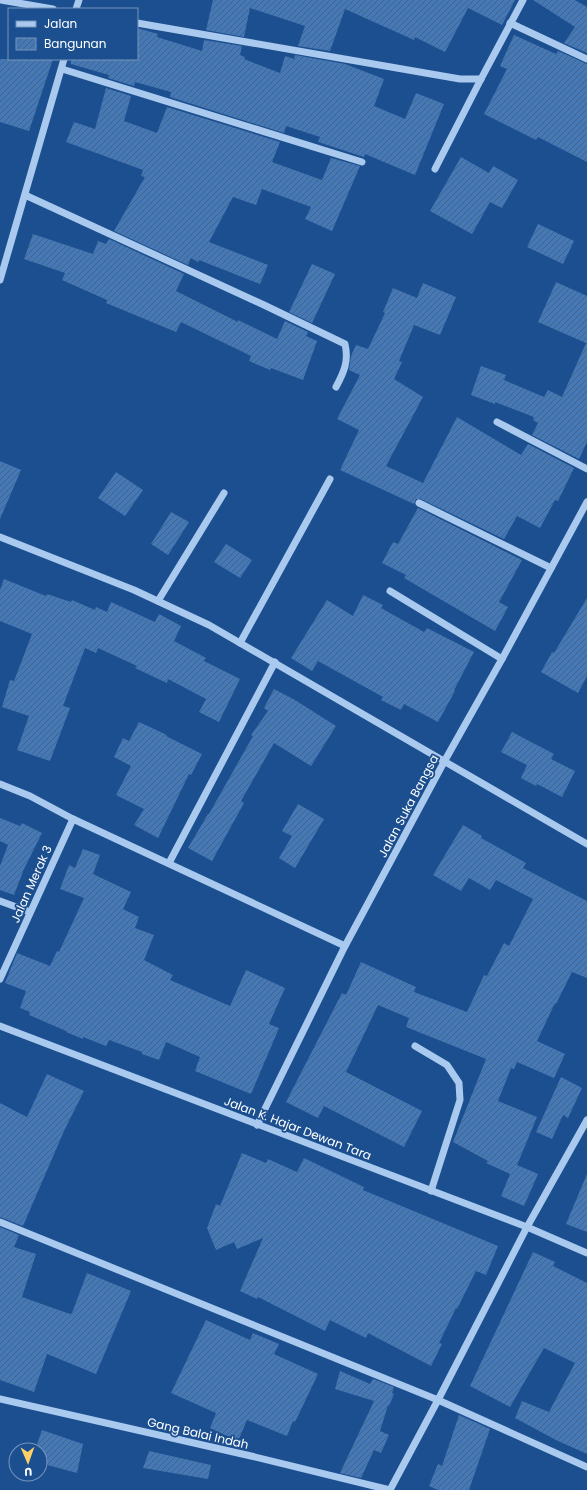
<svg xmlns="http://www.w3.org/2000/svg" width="587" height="1490" viewBox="0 0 587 1490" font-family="Poppins,sans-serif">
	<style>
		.building { fill: url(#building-hatch) }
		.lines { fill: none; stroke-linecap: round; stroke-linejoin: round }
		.minor { stroke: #a9c9ee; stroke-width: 7 }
		.labels { text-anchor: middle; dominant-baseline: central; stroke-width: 3.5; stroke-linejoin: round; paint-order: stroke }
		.street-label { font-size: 12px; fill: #fff; stroke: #1b4f8f }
	</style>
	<defs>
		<pattern id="building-hatch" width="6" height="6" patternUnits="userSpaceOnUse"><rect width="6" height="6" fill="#4478b7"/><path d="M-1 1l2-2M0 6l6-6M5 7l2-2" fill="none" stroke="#486282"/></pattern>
	</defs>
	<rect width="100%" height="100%" fill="#1b4f8f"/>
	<!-- building -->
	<g class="building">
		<path d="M 213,0 L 515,0 L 502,25 L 468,8 L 445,52 L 415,37 L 414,40 L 345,9 L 330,51 L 298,46 L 305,26 L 250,8 L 244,37 L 206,30 Z"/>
		<path d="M 533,0 L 575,0 L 587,7 L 587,53 L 564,43 L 575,27 Z"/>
		<path d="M 137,28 L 158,34 L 157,37 L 202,51 L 204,40 L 242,46 L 240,55 L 245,57 L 244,59 L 280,73 L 285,56 L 294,59 L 295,55 L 345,64 L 384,79 L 374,106 L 405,119 L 416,93 L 444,104 L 415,175 L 365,154 L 364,157 L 318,142 L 320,137 L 286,126 L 284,133 L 170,97 L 171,92 L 135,82 L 134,86 L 108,78 L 109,75 L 71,64 L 71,59 L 137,59 Z"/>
		<path d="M 514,35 L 556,54 L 558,51 L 587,64 L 587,162 L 538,137 L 536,140 L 484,114 L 507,69 L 500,66 Z"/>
		<path d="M 0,59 L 53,59 L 29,131 L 0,122 Z"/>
		<path d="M 106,88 L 131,96 L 124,121 L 157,133 L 167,107 L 280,142 L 272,162 L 322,180 L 331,158 L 360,166 L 332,231 L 305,219 L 311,207 L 262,189 L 256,205 L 233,197 L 209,242 L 268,265 L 260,284 L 199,260 L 198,262 L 191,258 L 188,265 L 114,231 L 145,177 L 141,176 L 143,170 L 66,142 L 74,122 L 95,129 Z"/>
		<path d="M 461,157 L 489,173 L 493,166 L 518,180 L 502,208 L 490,202 L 472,234 L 430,211 Z"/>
		<path d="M 538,224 L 574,241 L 563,264 L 527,247 Z"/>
		<path d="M 33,234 L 93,254 L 98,241 L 106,244 L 109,239 L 184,274 L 176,291 L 238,322 L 238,320 L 277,339 L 285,321 L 308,332 L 306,336 L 317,341 L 303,380 L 271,368 L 270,370 L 249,361 L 251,356 L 181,322 L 176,332 L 106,303 L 107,300 L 62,280 L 65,273 L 24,259 Z"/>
		<path d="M 312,264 L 335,274 L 312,323 L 289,312 Z"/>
		<path d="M 556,282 L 587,296 L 587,442 L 579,459 L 532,435 L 538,423 L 533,420 L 534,417 L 495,402 L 495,404 L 471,395 L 481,366 L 506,375 L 504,380 L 544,397 L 548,390 L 562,397 L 586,343 L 538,322 Z"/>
		<path d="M 423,283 L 456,297 L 440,335 L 414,325 L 399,361 L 402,362 L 394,379 L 423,397 L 386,466 L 423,483 L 457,417 L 521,455 L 528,444 L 574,468 L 558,501 L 555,500 L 540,528 L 517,516 L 504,539 L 421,499 L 416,499 L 414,504 L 340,470 L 359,430 L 337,419 L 360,375 L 349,370 L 351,356 L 356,345 L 368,349 L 385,313 L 383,312 L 393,288 L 417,298 Z"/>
		<path d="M 0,461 L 21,470 L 0,519 Z"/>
		<path d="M 116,472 L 143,490 L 125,516 L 98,498 Z"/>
		<path d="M 418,508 L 522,560 L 499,602 L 508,607 L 495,631 L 404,578 L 406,575 L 382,563 L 393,542 L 398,544 Z"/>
		<path d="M 171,512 L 189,522 L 168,555 L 151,544 Z"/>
		<path d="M 226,544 L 252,560 L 240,578 L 214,562 Z"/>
		<path d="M 4,579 L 46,596 L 47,594 L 71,602 L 72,600 L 95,610 L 96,607 L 107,612 L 111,602 L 155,622 L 159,614 L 181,626 L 174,641 L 206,658 L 204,661 L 240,679 L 219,722 L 199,712 L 206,699 L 168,679 L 167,683 L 135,668 L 137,666 L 98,648 L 96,653 L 85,648 L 63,706 L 70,708 L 50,761 L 17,750 L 29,716 L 2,707 L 10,680 L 14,681 L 32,634 L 0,621 L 0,590 Z"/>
		<path d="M 363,595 L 383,605 L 381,608 L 424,632 L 427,628 L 474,652 L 454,690 L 455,691 L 438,722 L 404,704 L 401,710 L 381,700 L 383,697 L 318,661 L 312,671 L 291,658 L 327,600 L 353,616 Z"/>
		<path d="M 587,598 L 587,676 L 578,693 L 541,672 L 552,652 L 554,653 Z"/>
		<path d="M 274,689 L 295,700 L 336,726 L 311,766 L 274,743 L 241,801 L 244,803 L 212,861 L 188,848 L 208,814 L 209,814 L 253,736 L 251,735 L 268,711 L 264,708 Z"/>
		<path d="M 139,722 L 167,735 L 166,736 L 202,754 L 191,775 L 189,774 L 158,838 L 134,825 L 144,809 L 116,795 L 131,766 L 114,757 L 123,738 L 129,741 Z"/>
		<path d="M 512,732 L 554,754 L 551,759 L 575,771 L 562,797 L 537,784 L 536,786 L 521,778 L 527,765 L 501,752 Z"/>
		<path d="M 298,804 L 324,819 L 295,868 L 279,858 L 292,836 L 282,831 Z"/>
		<path d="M 0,818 L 20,826 L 22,823 L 42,833 L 24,869 L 14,895 L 0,890 L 0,866 L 8,845 L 0,841 Z"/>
		<path d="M 463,825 L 482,836 L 481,838 L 526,863 L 523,868 L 587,901 L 587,978 L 572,972 L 556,1004 L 555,1003 L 537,1041 L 565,1054 L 554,1078 L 517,1062 L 514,1069 L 511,1068 L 498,1101 L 537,1117 L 517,1165 L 538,1174 L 524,1206 L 501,1196 L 510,1174 L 486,1163 L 488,1161 L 453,1142 L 486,1059 L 406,1027 L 409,1018 L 378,1005 L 346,1072 L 422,1111 L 404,1147 L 324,1106 L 318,1118 L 286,1102 L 342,993 L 346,995 L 361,962 L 416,987 L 414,992 L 467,1012 L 484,975 L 487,976 L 504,943 L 509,946 L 533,899 L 496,880 L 490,890 L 469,878 L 461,891 L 433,875 Z"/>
		<path d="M 83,849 L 100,855 L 93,874 L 131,892 L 123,909 L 139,917 L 135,928 L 154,935 L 144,960 L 173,975 L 170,980 L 230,1006 L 246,970 L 285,988 L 269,1024 L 279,1028 L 251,1094 L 195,1071 L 200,1057 L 166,1042 L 159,1060 L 142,1054 L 142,1052 L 109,1040 L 106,1046 L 83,1037 L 83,1039 L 66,1032 L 66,1031 L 29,1015 L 30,1012 L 20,1008 L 26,991 L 5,983 L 17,953 L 50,966 L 57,951 L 59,952 L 84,898 L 60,889 L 69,865 L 75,868 Z"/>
		<path d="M 47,1074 L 84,1091 L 64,1131 L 23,1226 L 0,1217 L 0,1103 L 27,1117 Z"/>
		<path d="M 561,1077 L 582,1088 L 568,1118 L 563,1115 L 552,1139 L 536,1132 Z"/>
		<path d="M 242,1153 L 266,1163 L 268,1159 L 297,1172 L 304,1158 L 364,1187 L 363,1190 L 498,1246 L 486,1275 L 476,1271 L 457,1309 L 456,1308 L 439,1343 L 442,1344 L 431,1366 L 368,1333 L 366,1338 L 330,1320 L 325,1331 L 258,1297 L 257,1299 L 240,1291 L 263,1238 L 237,1249 L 234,1242 L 216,1250 L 207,1228 L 216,1204 L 220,1206 Z"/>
		<path d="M 587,1174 L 587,1232 L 566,1224 Z"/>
		<path d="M 0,1227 L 19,1235 L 14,1247 L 36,1254 L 22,1297 L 70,1314 L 72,1313 L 87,1273 L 131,1291 L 96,1374 L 47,1354 L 34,1392 L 0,1380 Z"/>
		<path d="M 533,1252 L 555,1262 L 553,1266 L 587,1283 L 587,1454 L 556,1440 L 515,1418 L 522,1401 L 549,1412 L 575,1363 L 544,1348 L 510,1407 L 470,1386 Z"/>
		<path d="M 206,1320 L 250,1340 L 253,1333 L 279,1344 L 274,1354 L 318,1374 L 295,1422 L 293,1421 L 287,1436 L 247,1420 L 238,1441 L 210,1428 L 216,1413 L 171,1393 Z"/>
		<path d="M 340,1371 L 370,1384 L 373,1379 L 394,1387 L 392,1393 L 394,1394 L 389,1406 L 388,1405 L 380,1431 L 389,1435 L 381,1453 L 374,1450 L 361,1478 L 340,1473 L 374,1401 L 335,1389 Z"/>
		<path d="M 459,1415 L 490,1429 L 469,1490 L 438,1490 L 429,1486 L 438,1464 L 442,1466 Z"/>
		<path d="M 42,1430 L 83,1444 L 77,1473 L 40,1463 L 40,1450 L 35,1450 Z"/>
		<path d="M 149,1451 L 211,1465 L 208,1479 L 143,1468 Z"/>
	</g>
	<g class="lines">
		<!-- minor -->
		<g class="minor">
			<path d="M 1,0 L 53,9"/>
			<path d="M 76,9 L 79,0"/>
			<path d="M 137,23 L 460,79 L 481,79"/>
			<path d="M 510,23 L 587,59"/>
			<path d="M 62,69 L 362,162"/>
			<path d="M 435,169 L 481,79 L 523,0"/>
			<path d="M 25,195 L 264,305 L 345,344 C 349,361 344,372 336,387"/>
			<path d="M 0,280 L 64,59"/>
			<path d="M 497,422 L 587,469"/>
			<path d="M 419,503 L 551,568"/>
			<path d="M 0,537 L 134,590 L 209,625 L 587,844"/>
			<path d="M 390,591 L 502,659"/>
			<path d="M 158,601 L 224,493"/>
			<path d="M 240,643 L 330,479"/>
			<path d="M 0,784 L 30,796 L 73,819 L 345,946"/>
			<path d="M 169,863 L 275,662"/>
			<path d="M 0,901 L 30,912"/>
			<path d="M 0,979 L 73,819"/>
			<path d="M 0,1026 L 527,1227 L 587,1253"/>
			<path d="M 415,1046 L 447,1065 L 459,1083 L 460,1100 L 431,1191"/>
			<path d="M 257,1125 L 345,946 L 444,762 L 502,659 L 587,502"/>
			<path d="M 0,1222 L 438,1400 L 587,1467"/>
			<path d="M 0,1399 L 251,1456 L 390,1490"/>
			<path d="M 390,1490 L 438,1400 L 527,1227 L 587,1120"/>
		</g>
	</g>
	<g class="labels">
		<!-- street labels -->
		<g class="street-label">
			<text transform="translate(408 806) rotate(-62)">Jalan Suka Bangsa</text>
			<text transform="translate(31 884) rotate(-66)">Jalan Merak 3</text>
			<text transform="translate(298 1128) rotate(21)">Jalan K. Hajar Dewan Tara</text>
			<text transform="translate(198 1433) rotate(13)">Gang Balai Indah</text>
		</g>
	</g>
	<!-- legend -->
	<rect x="8" y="8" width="130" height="52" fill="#1b4f8f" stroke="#7695bc"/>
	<rect x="16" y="21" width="20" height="6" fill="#a9c9ee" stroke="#7695bc"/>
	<text x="44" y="28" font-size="12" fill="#ffffff">Jalan</text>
	<rect x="16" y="38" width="20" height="12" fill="url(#building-hatch)" stroke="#7695bc"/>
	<text x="44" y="48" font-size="12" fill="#ffffff">Bangunan</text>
	<!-- north arrow -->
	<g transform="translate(28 1462) rotate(178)"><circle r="19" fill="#1b4f8f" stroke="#7695bc"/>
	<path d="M0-3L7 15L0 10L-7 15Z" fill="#ffd166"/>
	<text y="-6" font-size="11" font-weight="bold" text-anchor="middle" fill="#ffffff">U</text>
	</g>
</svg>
